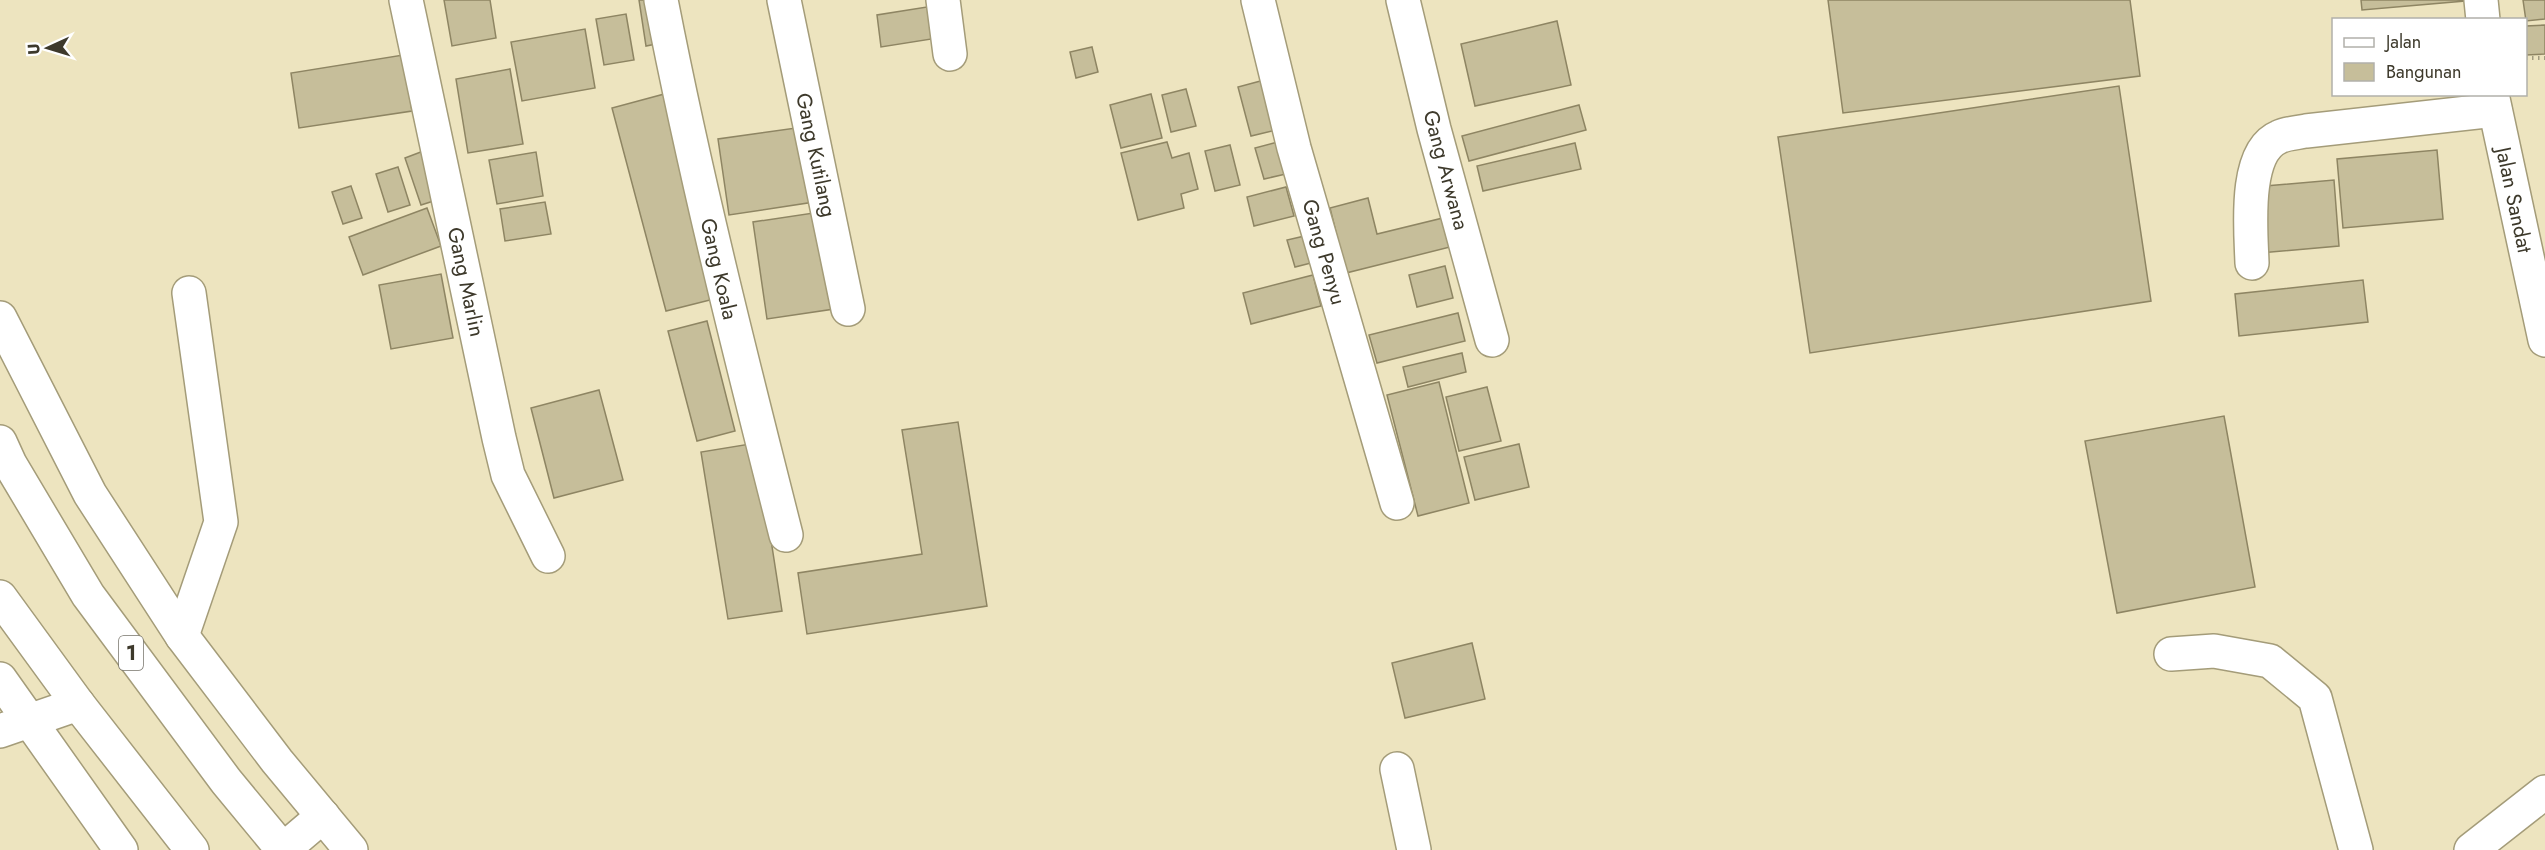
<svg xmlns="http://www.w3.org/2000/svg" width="2545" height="850" viewBox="0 0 2545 850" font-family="Jost,sans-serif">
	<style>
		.building { fill: #c6be9a; stroke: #8e8563; stroke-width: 1.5 }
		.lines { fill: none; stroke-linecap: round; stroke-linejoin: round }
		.minor-casing { stroke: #a49c79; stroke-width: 36 }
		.highway-casing { stroke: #a49c79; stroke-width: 36 }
		.path { stroke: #a29b80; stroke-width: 4; stroke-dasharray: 1.5 4.5; stroke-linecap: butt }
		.minor { stroke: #fff; stroke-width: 33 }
		.highway { stroke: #fff; stroke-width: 33 }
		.labels { text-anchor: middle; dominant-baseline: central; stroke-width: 5; stroke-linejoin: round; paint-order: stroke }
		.shield { fill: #fff; stroke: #77746b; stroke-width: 1.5 }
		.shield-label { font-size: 20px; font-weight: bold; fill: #3d392b }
		.street-label { font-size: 21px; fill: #3d392b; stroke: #fff }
	</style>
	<rect width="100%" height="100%" fill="#ede4bf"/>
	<!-- building -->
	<g class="building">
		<path d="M 444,0 L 490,0 L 496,38 L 452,46 Z"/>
		<path d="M 639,0 L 658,0 L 666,42 L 646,46 Z"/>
		<path d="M 1828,0 L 2130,0 L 2140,76 L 1843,113 Z"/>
		<path d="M 2361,0 L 2465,0 L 2465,1 L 2362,10 Z"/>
		<path d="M 2523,0 L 2545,0 L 2545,19 L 2526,21 Z"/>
		<path d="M 933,6 L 938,38 L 881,47 L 877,15 Z"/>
		<path d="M 626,14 L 634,60 L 604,65 L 596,19 Z"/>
		<path d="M 1557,21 L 1571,85 L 1475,106 L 1461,44 Z"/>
		<path d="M 2545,25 L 2545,54 L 2526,55 L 2526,26 Z"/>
		<path d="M 585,29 L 595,88 L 522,101 L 511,42 Z"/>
		<path d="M 1092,47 L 1098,72 L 1076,78 L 1070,52 Z"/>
		<path d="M 403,55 L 412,111 L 299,128 L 291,73 Z"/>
		<path d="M 510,69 L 523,144 L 468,153 L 456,79 Z"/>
		<path d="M 1268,79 L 1280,129 L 1251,136 L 1238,87 Z"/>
		<path d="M 2119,86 L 2151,301 L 1810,353 L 1778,137 Z"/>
		<path d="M 1186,89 L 1196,126 L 1171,132 L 1162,95 Z"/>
		<path d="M 668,93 L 722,297 L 666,311 L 612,108 Z"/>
		<path d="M 1151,94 L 1162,138 L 1121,148 L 1110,105 Z"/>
		<path d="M 1579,105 L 1586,130 L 1469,161 L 1462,136 Z"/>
		<path d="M 803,127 L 814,202 L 729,215 L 718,139 Z"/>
		<path d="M 1167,142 L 1172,158 L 1189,153 L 1198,189 L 1181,194 L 1184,208 L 1138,220 L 1121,153 Z"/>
		<path d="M 1278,142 L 1286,174 L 1264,179 L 1255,148 Z"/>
		<path d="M 1575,143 L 1581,169 L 1483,191 L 1477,166 Z"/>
		<path d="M 1230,145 L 1240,185 L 1215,191 L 1205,151 Z"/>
		<path d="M 426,150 L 443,198 L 421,205 L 405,158 Z"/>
		<path d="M 2437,150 L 2443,219 L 2343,228 L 2337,159 Z"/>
		<path d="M 536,152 L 543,196 L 497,204 L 489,160 Z"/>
		<path d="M 398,167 L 410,205 L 388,212 L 376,174 Z"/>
		<path d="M 2334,180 L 2339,246 L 2260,253 L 2254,187 Z"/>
		<path d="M 351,186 L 362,218 L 343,224 L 332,192 Z"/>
		<path d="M 1286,187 L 1294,216 L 1254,226 L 1247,197 Z"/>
		<path d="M 1368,198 L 1377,234 L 1447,217 L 1454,246 L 1346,273 L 1330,208 Z"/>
		<path d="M 545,202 L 551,234 L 505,241 L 500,209 Z"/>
		<path d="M 427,208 L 441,246 L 363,275 L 349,237 Z"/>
		<path d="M 820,212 L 834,309 L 767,319 L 753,222 Z"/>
		<path d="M 1309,235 L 1315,262 L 1295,267 L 1287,240 Z"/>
		<path d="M 1445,266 L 1453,298 L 1417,307 L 1409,275 Z"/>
		<path d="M 441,274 L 453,338 L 391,349 L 379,285 Z"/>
		<path d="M 1313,275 L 1321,306 L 1251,324 L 1243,293 Z"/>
		<path d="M 2363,280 L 2368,322 L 2239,336 L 2235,294 Z"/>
		<path d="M 1458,313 L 1465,341 L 1377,363 L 1369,335 Z"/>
		<path d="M 707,321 L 735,431 L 697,441 L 668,331 Z"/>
		<path d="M 1462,353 L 1466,372 L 1408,387 L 1403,367 Z"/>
		<path d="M 1439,382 L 1469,503 L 1418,516 L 1387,395 Z"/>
		<path d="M 1487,387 L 1501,441 L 1459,451 L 1446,397 Z"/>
		<path d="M 599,390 L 623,480 L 554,498 L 531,408 Z"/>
		<path d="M 2224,416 L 2255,587 L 2117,613 L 2085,441 Z"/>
		<path d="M 958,422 L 987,606 L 807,634 L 798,573 L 922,554 L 902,430 Z"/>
		<path d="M 756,443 L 782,611 L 728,619 L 701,452 Z"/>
		<path d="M 1519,444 L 1529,487 L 1475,500 L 1464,457 Z"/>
		<path d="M 1472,643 L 1485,699 L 1405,718 L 1392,663 Z"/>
	</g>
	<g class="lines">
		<!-- minor casing -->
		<g class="minor-casing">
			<g id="minor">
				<path d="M 406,0 L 499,438 L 508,475 L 548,556"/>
				<path d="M 661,0 C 696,180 741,358 786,535"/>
				<path d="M 784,0 L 848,309"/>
				<path d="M 943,0 L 950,54"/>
				<path d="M 1258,0 L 1294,148 L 1397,503"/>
				<path d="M 1403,0 L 1434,129 L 1492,340"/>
				<path d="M 2481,0 L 2483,20"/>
				<path d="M 2492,94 L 2545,340"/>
				<path d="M 2252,263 C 2251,231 2243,152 2279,137 C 2287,133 2297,133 2306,131 L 2495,110"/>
				<path d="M 0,318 L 90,494 L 182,636 L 277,761 L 351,850"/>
				<path d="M 182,636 L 221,522 L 189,293"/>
				<path d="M 2171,654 L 2214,651 L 2270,661 L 2315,698 L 2356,850"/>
				<path d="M 0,679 L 121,850"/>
				<path d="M 0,731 L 78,704"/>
				<path d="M 1397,769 L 1414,850"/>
				<path d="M 283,850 L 323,816"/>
				<path d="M 2471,850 L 2545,792"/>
			</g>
		</g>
		<!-- highway casing -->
		<g class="highway-casing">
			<g id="highway">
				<path d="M 0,442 L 10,464 L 88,595 L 226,781 L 283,850"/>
				<path d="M 0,597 L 78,704 L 192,850"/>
			</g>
		</g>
		<!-- path -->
		<path class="path" d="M 2526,58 L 2545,58"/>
		<!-- minor -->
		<use href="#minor" class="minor"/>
		<!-- highway -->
		<use href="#highway" class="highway"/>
	</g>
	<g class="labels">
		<!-- shield labels -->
		<rect class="shield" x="119" y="636" width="24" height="34" rx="4.5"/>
		<g class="shield-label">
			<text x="131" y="653">1</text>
		</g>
		<!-- street labels -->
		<g class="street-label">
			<text transform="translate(816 155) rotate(78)">Gang Kutilang</text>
			<text transform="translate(1446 170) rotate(75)">Gang Arwana</text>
			<text transform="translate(2514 200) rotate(78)">Jalan Sandat</text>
			<text transform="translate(1324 252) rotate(74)">Gang Penyu</text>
			<text transform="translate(719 269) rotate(77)">Gang Koala</text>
			<text transform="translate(466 282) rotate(78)">Gang Marlin</text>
		</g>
	</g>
	<!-- legend -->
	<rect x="2332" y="18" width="195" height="78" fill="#ffffff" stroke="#b1b0aa" stroke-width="1.5"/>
	<rect x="2344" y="38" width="30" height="9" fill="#ffffff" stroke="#b1b0aa" stroke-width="1.5"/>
	<text x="2386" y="48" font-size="18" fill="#3d392b">Jalan</text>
	<rect x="2344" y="63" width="30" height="18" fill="#c6be9a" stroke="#b1b0aa" stroke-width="1.5"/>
	<text x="2386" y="78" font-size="18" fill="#3d392b">Bangunan</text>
	<!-- north arrow -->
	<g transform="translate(48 48) rotate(266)" stroke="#ffffff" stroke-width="4.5" paint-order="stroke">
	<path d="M0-4.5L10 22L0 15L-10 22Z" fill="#3d392b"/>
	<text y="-9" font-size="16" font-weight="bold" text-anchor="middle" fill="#3d392b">U</text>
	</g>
</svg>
